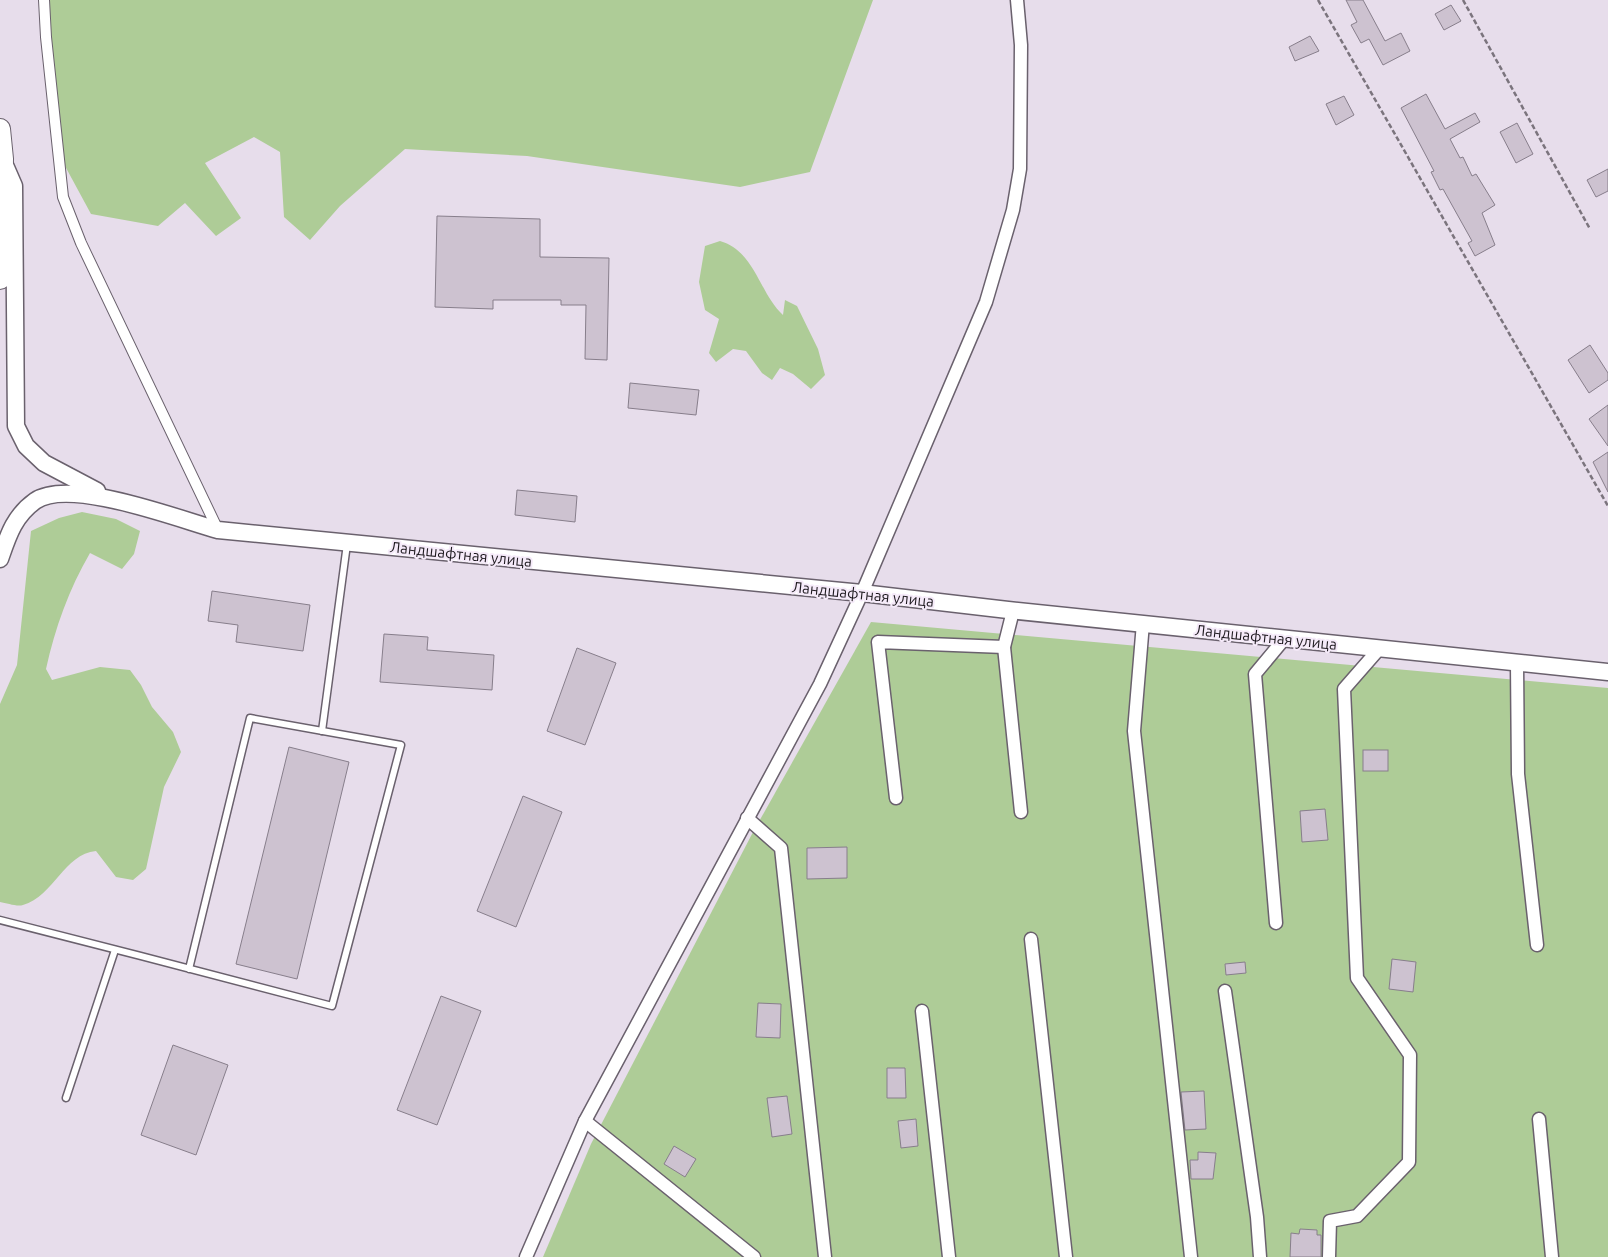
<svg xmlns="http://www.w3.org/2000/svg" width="1608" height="1257" viewBox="0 0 1608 1257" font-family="Ubuntu,sans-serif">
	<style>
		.green { fill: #aecc97 }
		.building { fill: #cdc2d0; stroke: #877e8b }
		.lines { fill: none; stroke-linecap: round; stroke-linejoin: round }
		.service-casing { stroke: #6a616d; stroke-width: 9 }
		.pedestrian-casing { stroke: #6a616d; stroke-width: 12 }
		.minor-casing { stroke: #6a616d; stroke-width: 15 }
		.tertiary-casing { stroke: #6a616d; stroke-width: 19 }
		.primary-casing { stroke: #6a616d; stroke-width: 22 }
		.path { stroke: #7b747d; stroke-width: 2.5; stroke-dasharray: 5 2.5; stroke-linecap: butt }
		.service { stroke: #fff; stroke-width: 6 }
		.pedestrian { stroke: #fff; stroke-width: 10 }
		.minor { stroke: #fff; stroke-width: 12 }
		.tertiary { stroke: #fff; stroke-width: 16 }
		.primary { stroke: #fff; stroke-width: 20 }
		.labels { text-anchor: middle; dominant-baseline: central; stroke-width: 4; stroke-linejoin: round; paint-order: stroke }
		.street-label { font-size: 15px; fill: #1c181d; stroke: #f5eaf9 }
	</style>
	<rect width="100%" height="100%" fill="#e7ddeb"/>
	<!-- green -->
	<g class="green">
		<path d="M 49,0 L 873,0 L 810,172 L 740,187 L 527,156 L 405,149 L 340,206 L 310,240 L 284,217 L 280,152 L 254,137 L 205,163 L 241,218 L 216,236 L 185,203 L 158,226 L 91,214 L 65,166 L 47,77 Z"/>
		<path d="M 720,241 C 755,251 759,293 783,315 L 785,300 L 797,306 L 818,349 L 825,375 L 811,389 L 793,374 L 780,368 L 772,380 L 762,373 L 746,351 L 733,349 L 716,362 L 709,353 L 719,319 L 705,310 L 699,282 L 705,246 Z"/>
		<path d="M 82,512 L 116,519 L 140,531 L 134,554 L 122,569 L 90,553 C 69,589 55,628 46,669 L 52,680 L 100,667 L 130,670 L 141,685 L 152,707 L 173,732 L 181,752 L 164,787 L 146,869 L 133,880 L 116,877 L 96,851 C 64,854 54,896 23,905 C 17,907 7,903 0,902 L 0,704 L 17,665 L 31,531 L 59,518 Z"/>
		<path d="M 871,622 L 1608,688 L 1608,1257 L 543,1257 L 591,1144 L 752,834 Z"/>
	</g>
	<!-- building -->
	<g class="building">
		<path d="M 1346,0 L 1363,0 L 1385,41 L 1401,33 L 1410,51 L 1383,65 L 1369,39 L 1361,43 L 1351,25 L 1357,22 Z"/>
		<path d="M 1451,5 L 1461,21 L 1444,30 L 1435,14 Z"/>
		<path d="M 1310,36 L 1319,51 L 1295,61 L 1289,47 Z"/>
		<path d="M 1426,94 L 1445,129 L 1475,113 L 1480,122 L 1450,139 L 1460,158 L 1463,157 L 1472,176 L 1476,174 L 1495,205 L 1482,213 L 1495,245 L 1475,256 L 1468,243 L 1472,241 L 1443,189 L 1440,190 L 1431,172 L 1434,171 L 1401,108 Z"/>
		<path d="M 1344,96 L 1354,115 L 1336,125 L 1326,104 Z"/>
		<path d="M 1517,123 L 1533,154 L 1516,163 L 1500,132 Z"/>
		<path d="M 1608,169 L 1608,191 L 1596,197 L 1587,180 Z"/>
		<path d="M 437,216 L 540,219 L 540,257 L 609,258 L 607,360 L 585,359 L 586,305 L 561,305 L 561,300 L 493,300 L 493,309 L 435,307 Z"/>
		<path d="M 1590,345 L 1608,373 L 1608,380 L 1589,393 L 1568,360 Z"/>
		<path d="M 630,383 L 699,390 L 696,415 L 628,408 Z"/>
		<path d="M 1608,405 L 1608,446 L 1589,419 Z"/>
		<path d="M 1608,452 L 1608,492 L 1593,462 Z"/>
		<path d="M 517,490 L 577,496 L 575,522 L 515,515 Z"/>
		<path d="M 212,591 L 310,605 L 303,651 L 236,642 L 238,625 L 208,621 Z"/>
		<path d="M 384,634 L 428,637 L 427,650 L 494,655 L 492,690 L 380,682 Z"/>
		<path d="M 577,648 L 616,663 L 585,745 L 547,731 Z"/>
		<path d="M 289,747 L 349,762 L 297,979 L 236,964 Z"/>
		<rect x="1363" y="750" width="25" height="21"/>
		<path d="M 523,796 L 562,812 L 516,927 L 477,911 Z"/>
		<path d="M 1325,809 L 1328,840 L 1302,842 L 1300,811 Z"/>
		<path d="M 847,847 L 847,878 L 807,879 L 807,848 Z"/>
		<path d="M 1392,959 L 1416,962 L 1413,992 L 1389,989 Z"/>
		<path d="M 1245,962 L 1246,973 L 1226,975 L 1225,964 Z"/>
		<path d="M 441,996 L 481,1011 L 437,1125 L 397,1110 Z"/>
		<path d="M 758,1003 L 781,1004 L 780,1038 L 756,1037 Z"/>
		<path d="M 173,1045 L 228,1065 L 196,1155 L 141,1135 Z"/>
		<path d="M 887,1068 L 905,1068 L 906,1098 L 887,1098 Z"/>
		<path d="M 1204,1091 L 1206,1129 L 1185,1130 L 1181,1092 Z"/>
		<path d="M 787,1096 L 792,1134 L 772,1137 L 767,1098 Z"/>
		<path d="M 916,1119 L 918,1146 L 901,1148 L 898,1121 Z"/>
		<path d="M 674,1146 L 696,1159 L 685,1177 L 664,1164 Z"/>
		<path d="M 1198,1152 L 1216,1153 L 1213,1179 L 1191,1179 L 1190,1160 L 1198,1160 Z"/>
		<path d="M 1300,1229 L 1317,1230 L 1317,1235 L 1321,1235 L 1321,1257 L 1290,1257 L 1291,1233 L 1299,1234 Z"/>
	</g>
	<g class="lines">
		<!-- service casing -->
		<g class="service-casing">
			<g id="service">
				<path d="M 322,731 L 347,544"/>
				<path d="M 0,920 C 111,948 221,977 332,1006 L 401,745 L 250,718 L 189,969"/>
				<path d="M 66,1098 L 115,950"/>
			</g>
		</g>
		<!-- pedestrian casing -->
		<g class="pedestrian-casing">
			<path id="pedestrian" d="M 44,0 L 46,37 L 63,197 L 81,243 L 218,530"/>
		</g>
		<!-- minor casing -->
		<g class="minor-casing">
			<g id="minor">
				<path d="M 1013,611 L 1004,647 L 1021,812"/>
				<path d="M 1143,623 L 1134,731 L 1191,1257"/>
				<path d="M 1517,664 L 1518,774 L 1537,945"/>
				<path d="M 896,798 L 878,642 L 1004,647"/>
				<path d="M 747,818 L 781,848 L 825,1257"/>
				<path d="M 1276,923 L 1255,674 L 1285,638"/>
				<path d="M 1031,939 L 1066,1257"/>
				<path d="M 1225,991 L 1257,1217 L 1260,1257"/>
				<path d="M 922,1011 L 949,1257"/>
				<path d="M 1539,1119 L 1552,1257"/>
				<path d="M 585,1121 L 754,1257"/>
				<path d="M 526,1257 L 585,1121 L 820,684 L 862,593 L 986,302 L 1013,210 L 1020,169 L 1021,45 L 1017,0"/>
				<path d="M 1329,1257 L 1330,1221 L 1357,1216 L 1409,1162 L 1410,1055 L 1357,978 L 1344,689 L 1379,649"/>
			</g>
		</g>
		<!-- tertiary casing -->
		<g class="tertiary-casing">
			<g id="tertiary">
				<path d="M 4,163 L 14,186 L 16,426 L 26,446 L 44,463 L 97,491"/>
				<path d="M 0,559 C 8,536 14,516 35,501 C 70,477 178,519 218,530 L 862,593 L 1008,610 L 1608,672"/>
			</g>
		</g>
		<!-- primary casing -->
		<g class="primary-casing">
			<path id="primary" d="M 0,129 L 3,159 L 0,279"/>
		</g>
		<!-- path -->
		<g class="path">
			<path d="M 1318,0 L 1608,506"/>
			<path d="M 1463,0 L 1590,229"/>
		</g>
		<!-- service -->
		<use href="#service" class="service"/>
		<!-- pedestrian -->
		<use href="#pedestrian" class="pedestrian"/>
		<!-- minor -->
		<use href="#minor" class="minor"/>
		<!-- tertiary -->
		<use href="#tertiary" class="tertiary"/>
		<!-- primary -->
		<use href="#primary" class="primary"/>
	</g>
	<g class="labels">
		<!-- street labels -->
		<g class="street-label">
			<text transform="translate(461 554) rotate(6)">Ландшафтная улица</text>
			<text transform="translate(863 594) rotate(6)">Ландшафтная улица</text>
			<text transform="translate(1266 637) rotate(6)">Ландшафтная улица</text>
		</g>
	</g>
</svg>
